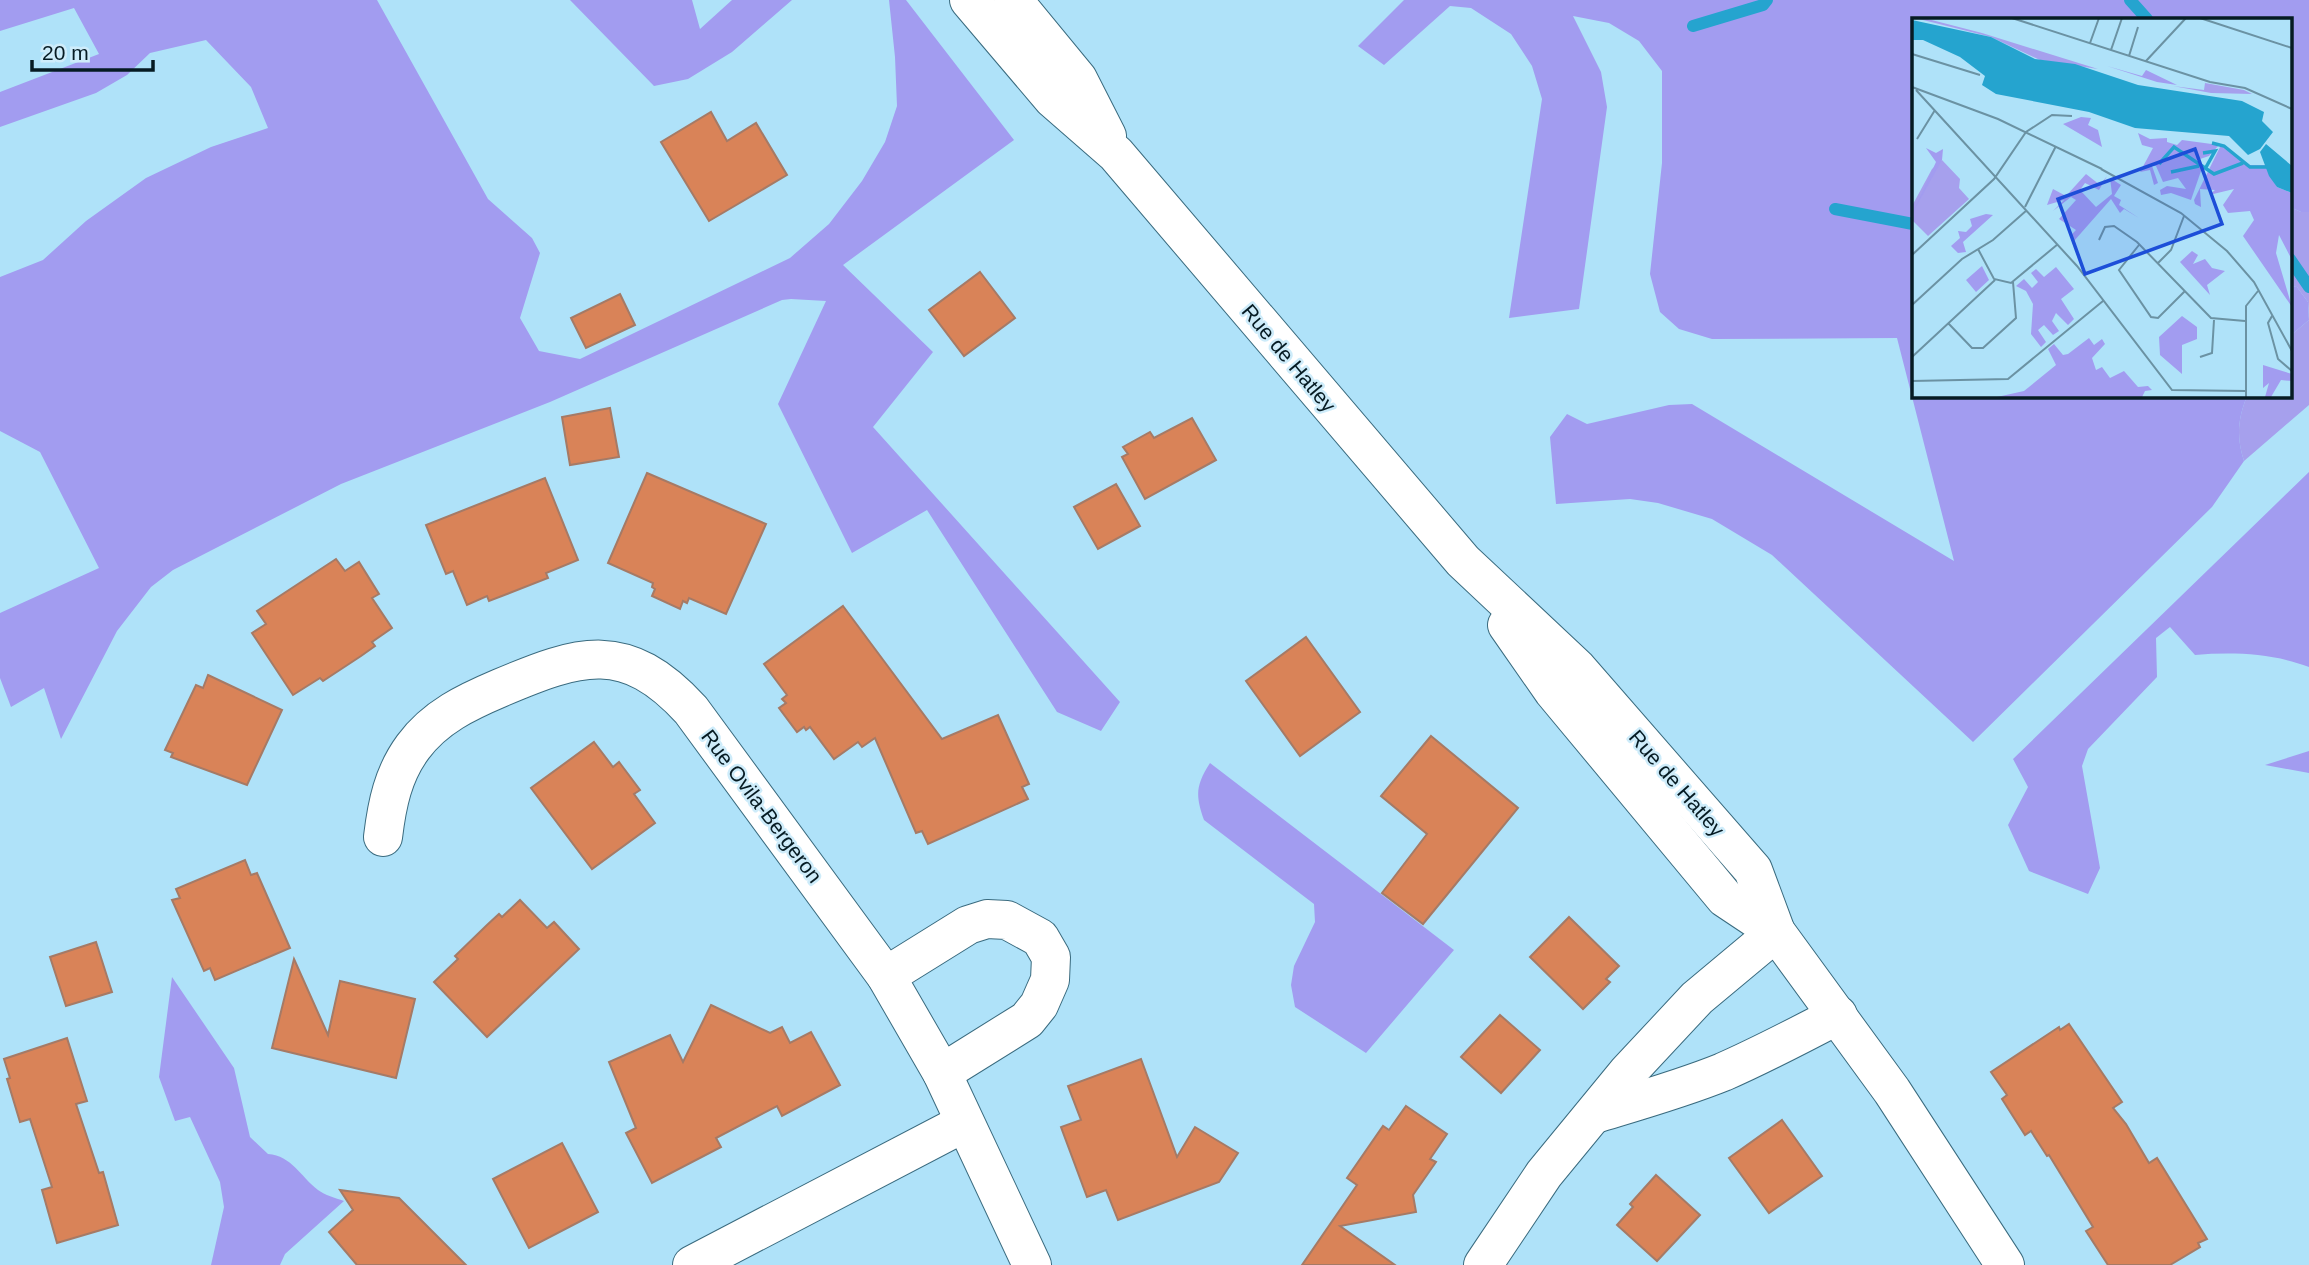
<svg xmlns="http://www.w3.org/2000/svg" width="2309" height="1265" viewBox="0 0 2309 1265" font-family="Helvetica,sans-serif">
	<style>
		.green { fill: #a6a0ed }
		.forest { fill: #a29cf0 }
		.lines { fill: none; stroke-linecap: round; stroke-linejoin: round }
		.stream { stroke: #25a4cf; stroke-width: 12 }
		.building { fill: #d98358; stroke: #a57a66; stroke-width: 2 }
		.minor-casing { stroke: #3a6b7f; stroke-width: 40 }
		.primary-casing { stroke: #3a6b7f; stroke-width: 40 }
		.minor { stroke: #fff; stroke-width: 38 }
		.primary { stroke: #fff; stroke-width: 38 }
		.labels { text-anchor: middle; dominant-baseline: central; stroke-width: 5; stroke-linejoin: round; paint-order: stroke }
		.street-label { font-size: 21px; fill: #061b23; stroke: #ceecfa }
		.inset-river { fill: none; stroke: #25a4cf; stroke-width: 3.5 }
		.inset-road { fill: none; stroke: #6b92a3; stroke-width: 2 }
		.view { fill: #1d4ed8; fill-opacity: 0.15; stroke: #1d4ed8; stroke-width: 3.5 }
		.inset-edge { fill: none; stroke: #061b23; stroke-width: 3.5 }
	</style>
	<rect width="100%" height="100%" fill="#afe2f9"/>
	<!-- green -->
	<g class="green">
		<path d="M 2290,207 L 2301,212 L 2309,212 L 2309,316 L 2308,302 L 2297,287 L 2290,286 Z"/>
		<path d="M 2309,320 L 2309,405 L 2244,461 C 2236,436 2238,419 2247,396 L 2290,396 L 2290,336 Z"/>
	</g>
	<!-- forest -->
	<g class="forest">
		<path d="M 0,0 L 377,0 L 488,199 L 532,238 L 540,253 L 520,318 L 539,351 L 580,359 L 790,258 L 829,224 L 862,181 L 885,142 L 897,106 L 895,57 L 889,0 L 906,0 L 1014,140 L 843,265 L 933,352 L 873,427 L 1120,702 L 1101,731 L 1057,712 L 927,510 L 852,553 L 778,404 L 826,301 L 791,299 L 782,300 L 550,402 L 341,484 L 173,570 L 151,587 L 117,631 L 61,739 L 44,688 L 11,707 L 0,678 L 0,613 L 99,568 L 40,452 L 0,431 L 0,277 L 43,260 L 86,221 L 146,178 L 211,147 L 268,128 L 251,87 L 206,40 L 150,53 L 127,75 L 96,93 L 0,127 L 0,92 L 99,54 L 74,8 L 0,31 Z"/>
		<path d="M 570,0 L 692,0 L 700,29 L 732,0 L 792,0 L 732,52 L 688,79 L 654,86 Z"/>
		<path d="M 1404,0 L 2309,0 L 2309,212 L 2301,212 L 2290,207 L 2290,19 L 1913,19 L 1913,396 L 2247,396 C 2238,419 2236,436 2244,461 L 2212,507 L 1973,742 L 1772,555 L 1712,519 L 1658,503 L 1630,499 L 1556,504 L 1550,437 L 1567,414 L 1587,424 L 1669,405 L 1692,404 L 1954,561 L 1897,338 L 1712,339 L 1679,329 L 1660,312 L 1650,274 L 1662,163 L 1662,71 L 1639,41 L 1609,23 L 1573,16 L 1601,72 L 1607,107 L 1579,309 L 1509,318 L 1542,99 L 1532,66 L 1511,34 L 1471,8 L 1450,6 L 1384,65 L 1358,46 Z"/>
		<path d="M 2290,286 L 2297,287 L 2308,302 L 2309,320 L 2290,336 Z"/>
		<path d="M 2309,472 L 2309,667 C 2272,653 2233,652 2195,655 L 2170,627 L 2156,638 L 2157,677 L 2088,749 L 2082,766 L 2100,868 L 2088,894 L 2029,871 L 2008,825 L 2028,787 L 2013,759 Z"/>
		<path d="M 2309,751 L 2309,773 L 2265,765 Z"/>
		<path d="M 1210,763 L 1454,950 L 1366,1053 L 1295,1007 L 1291,985 L 1294,966 L 1315,922 L 1314,904 L 1204,820 C 1195,795 1196,785 1210,763 Z"/>
		<path d="M 172,977 L 234,1068 L 250,1137 L 268,1154 C 292,1156 300,1176 318,1190 C 325,1195 335,1198 344,1201 L 285,1254 L 280,1265 L 211,1265 L 224,1207 L 220,1182 L 190,1117 L 175,1121 L 159,1077 Z"/>
	</g>
	<g class="lines">
		<!-- stream -->
		<g class="stream">
			<path d="M 2130,0 L 2147,19"/>
			<path d="M 1693,26 L 1763,5 L 1767,0"/>
			<path d="M 1835,209 L 1913,224"/>
			<path d="M 2290,259 L 2309,287"/>
		</g>
	</g>
	<!-- building -->
	<g class="building">
		<path d="M 711,112 L 727,141 L 756,123 L 787,175 L 709,221 L 661,142 Z"/>
		<path d="M 980,272 L 1015,318 L 964,356 L 929,310 Z"/>
		<path d="M 620,294 L 635,325 L 586,348 L 571,318 Z"/>
		<path d="M 610,408 L 619,457 L 570,465 L 562,417 Z"/>
		<path d="M 1192,418 L 1216,460 L 1145,499 L 1122,457 L 1128,454 L 1123,447 L 1150,432 L 1154,438 Z"/>
		<path d="M 647,473 L 766,524 L 726,614 L 689,598 L 687,603 L 683,601 L 680,609 L 652,596 L 655,589 L 652,587 L 653,583 L 608,563 Z"/>
		<path d="M 545,478 L 578,560 L 546,573 L 548,578 L 489,601 L 487,596 L 467,605 L 453,571 L 446,574 L 426,525 Z"/>
		<path d="M 1116,484 L 1140,526 L 1098,549 L 1074,507 Z"/>
		<path d="M 336,559 L 345,571 L 359,562 L 379,594 L 372,598 L 392,628 L 372,642 L 375,646 L 361,656 L 323,681 L 320,678 L 293,695 L 252,633 L 266,624 L 257,611 Z"/>
		<path d="M 843,606 L 942,739 L 998,715 L 1029,784 L 1022,787 L 1028,799 L 928,844 L 922,831 L 916,833 L 875,738 L 862,747 L 858,742 L 834,759 L 810,727 L 806,730 L 804,727 L 797,732 L 779,708 L 786,703 L 782,699 L 787,695 L 764,664 Z"/>
		<path d="M 1306,637 L 1360,712 L 1300,756 L 1246,681 Z"/>
		<path d="M 208,675 L 282,710 L 247,785 L 171,757 L 173,753 L 165,750 L 196,685 L 203,688 Z"/>
		<path d="M 1431,736 L 1518,808 L 1423,924 L 1382,893 L 1427,834 L 1381,796 Z"/>
		<path d="M 594,742 L 613,767 L 619,762 L 640,790 L 634,794 L 655,823 L 592,869 L 531,788 Z"/>
		<path d="M 245,860 L 251,875 L 257,873 L 290,948 L 215,980 L 210,968 L 204,971 L 172,900 L 180,898 L 176,889 Z"/>
		<path d="M 520,900 L 547,928 L 554,922 L 579,949 L 487,1037 L 434,982 L 458,959 L 455,956 L 487,925 L 499,914 L 502,917 Z"/>
		<path d="M 1569,917 L 1619,966 L 1606,979 L 1610,982 L 1583,1009 L 1530,957 Z"/>
		<path d="M 96,942 L 112,992 L 66,1006 L 50,957 Z"/>
		<path d="M 294,959 L 328,1035 L 340,981 L 415,999 L 396,1078 L 272,1048 Z"/>
		<path d="M 711,1005 L 770,1033 L 782,1027 L 790,1043 L 811,1032 L 840,1085 L 782,1116 L 777,1106 L 716,1138 L 721,1147 L 652,1183 L 626,1133 L 636,1128 L 609,1062 L 670,1035 L 683,1062 Z"/>
		<path d="M 1500,1015 L 1540,1050 L 1501,1093 L 1461,1057 Z"/>
		<path d="M 2069,1024 L 2122,1102 L 2113,1108 L 2126,1124 L 2149,1163 L 2157,1158 L 2207,1239 L 2198,1243 L 2200,1247 L 2170,1265 L 2108,1265 L 2086,1231 L 2093,1227 L 2049,1155 L 2047,1156 L 2031,1131 L 2025,1135 L 2002,1099 L 2007,1095 L 1991,1072 L 2059,1027 L 2060,1030 Z"/>
		<path d="M 67,1038 L 87,1101 L 76,1104 L 99,1173 L 103,1172 L 118,1225 L 57,1243 L 42,1190 L 52,1187 L 30,1119 L 20,1122 L 7,1079 L 10,1078 L 4,1059 Z"/>
		<path d="M 1141,1059 L 1177,1157 L 1195,1127 L 1238,1153 L 1219,1182 L 1118,1220 L 1106,1190 L 1087,1197 L 1061,1127 L 1081,1120 L 1068,1086 Z"/>
		<path d="M 1406,1106 L 1447,1134 L 1430,1159 L 1436,1162 L 1413,1195 L 1416,1212 L 1340,1226 L 1395,1265 L 1302,1265 L 1357,1185 L 1347,1178 L 1383,1126 L 1389,1130 Z"/>
		<path d="M 1782,1120 L 1822,1176 L 1769,1213 L 1729,1158 Z"/>
		<path d="M 562,1143 L 598,1212 L 529,1248 L 493,1179 Z"/>
		<path d="M 1656,1175 L 1700,1215 L 1657,1261 L 1617,1225 L 1633,1207 L 1630,1204 Z"/>
		<path d="M 340,1190 L 399,1198 L 466,1265 L 357,1265 L 329,1232 L 353,1210 Z"/>
	</g>
	<g class="lines">
		<!-- minor casing -->
		<g class="minor-casing">
			<g id="minor">
				<path d="M 383,837 C 387,804 393,774 413,747 C 435,717 467,702 500,688 C 580,654 626,639 691,710 L 886,976 L 942,1073 L 1032,1265"/>
				<path d="M 886,976 L 968,925 L 987,919 L 1007,920 L 1040,938 L 1051,957 L 1050,980 L 1039,1005 L 1027,1020 L 942,1073"/>
				<path d="M 1595,1114 C 1638,1101 1681,1089 1723,1072 C 1762,1055 1800,1035 1838,1015"/>
				<path d="M 692,1265 L 964,1123"/>
				<path d="M 1483,1265 L 1544,1174 L 1627,1073 L 1697,998 L 1776,932"/>
			</g>
		</g>
		<!-- primary casing -->
		<g class="primary-casing">
			<g id="primary">
				<path d="M 969,0 L 1053,99 L 1116,154 L 1463,561 L 1576,667 L 1753,870 L 1776,932 L 1892,1091 L 2005,1265"/>
				<path d="M 1013,0 L 1078,79 L 1107,136"/>
				<path d="M 1507,625 L 1553,691 L 1725,898 L 1776,932"/>
			</g>
		</g>
		<!-- minor -->
		<use href="#minor" class="minor"/>
		<!-- primary -->
		<use href="#primary" class="primary"/>
	</g>
	<g class="labels">
		<!-- street labels -->
		<g class="street-label">
			<text transform="translate(1289 358) rotate(50)">Rue de Hatley</text>
			<text transform="translate(1677 783) rotate(49)">Rue de Hatley</text>
			<text transform="translate(762 806) rotate(53)">Rue Ovila-Bergeron</text>
		</g>
	</g>
	<!-- overview -->
	<g transform="translate(1912 18)">
		<rect width="380" height="380" fill="#afe2f9"/>
		<path d="M 3,0 L 12,0 L 70,15 L 186,51 L 128,42 L 79,19 ZM 293,65 L 332,72 L 340,76 L 299,75 L 261,68 L 292,72 ZM 30,142 L 48,161 L 47,170 L 57,181 L 16,218 L 0,202 L 0,188 L 20,151 Z" fill="#a6a0ed"/>
		<path d="M 195,48 L 230,58 L 234,52 L 265,67 L 245,64 ZM 169,99 L 179,100 L 176,107 L 186,112 L 190,129 L 151,106 ZM 226,115 L 238,121 L 255,120 L 255,124 L 265,127 L 270,122 L 307,127 L 297,138 L 282,143 L 290,150 L 279,182 L 259,175 L 249,177 L 248,172 L 255,168 L 274,171 L 266,160 L 251,164 L 244,148 L 240,148 L 246,165 L 242,167 L 238,152 L 228,154 L 241,130 L 230,127 ZM 309,127 L 334,147 L 353,147 L 365,169 L 380,175 L 380,242 L 367,217 L 364,235 L 380,289 L 331,218 L 342,202 L 338,193 L 316,195 L 311,187 L 322,171 L 297,177 L 303,172 L 288,171 L 289,189 L 283,186 L 282,182 ZM 14,130 L 24,135 L 31,131 L 30,142 L 0,196 L 24,144 ZM 174,156 L 188,167 L 195,158 L 187,172 L 173,165 L 168,172 L 184,189 L 200,176 L 198,160 L 209,167 L 202,178 L 209,182 L 207,187 L 227,200 L 212,191 L 208,195 L 199,181 L 162,223 L 158,218 L 164,212 L 147,201 L 164,182 L 159,179 L 141,193 L 152,182 L 135,187 L 141,171 L 154,178 ZM 74,196 L 81,197 L 51,224 L 54,234 L 46,235 L 39,228 L 48,220 L 46,213 L 54,214 L 60,208 L 58,201 ZM 280,233 L 286,237 L 281,246 L 293,241 L 300,250 L 313,253 L 295,267 L 298,277 L 268,244 ZM 70,248 L 77,262 L 64,274 L 54,262 ZM 144,249 L 162,271 L 149,281 L 162,301 L 156,307 L 144,295 L 140,303 L 147,313 L 141,317 L 132,307 L 126,312 L 134,324 L 129,329 L 119,316 L 121,286 L 114,273 L 104,268 L 112,261 L 120,270 L 126,264 L 119,255 L 124,251 L 132,259 ZM 270,298 L 285,309 L 285,321 L 270,327 L 270,356 L 248,337 L 247,319 ZM 177,320 L 182,327 L 190,321 L 193,326 L 180,340 L 184,352 L 190,349 L 198,360 L 212,353 L 226,369 L 236,368 L 240,372 L 233,373 L 230,379 L 85,379 L 112,373 L 144,347 L 136,331 L 142,326 L 151,337 L 156,336 ZM 351,347 L 380,356 L 380,363 L 369,362 L 359,379 L 353,379 L 357,365 L 351,370 Z" fill="#a29cf0"/>
		<path d="M 0,2 L 79,19 L 123,41 L 163,46 L 226,67 L 330,83 L 352,94 L 350,103 L 361,114 L 348,131 L 336,137 L 317,118 L 223,110 L 177,94 L 84,76 L 70,67 L 73,58 L 48,39 L 11,22 L 0,22 ZM 354,126 L 380,148 L 380,175 L 365,169 L 357,158 L 348,134 Z" fill="#25a4cf"/>
		<path class="inset-river" d="M 300,125 L 312,128 L 338,149 L 356,149M 291,135 L 303,133 L 293,151M 247,146 L 262,129 L 302,156 L 331,145M 259,154 L 287,148"/>
		<path class="inset-road" d="M 100,0 L 298,64 L 333,70 L 380,91M 288,0 L 380,30M 178,25 L 187,0M 199,32 L 210,0M 0,36 L 68,57M 217,38 L 226,9M 234,43 L 274,0M 0,69 L 86,101 L 190,151M 4,72 L 165,248 L 260,372 L 334,373M 5,121 L 23,92M 189,151 L 269,195 L 315,233 L 342,264 L 380,333M 113,189 L 144,128M 187,222 L 193,209 L 202,208 L 225,224 L 299,300 L 333,303M 227,227 L 207,252 L 239,299 L 246,300 L 273,273M 66,231 L 82,261 L 99,265 L 146,226M 0,237 L 82,161 L 114,114 L 140,97 L 160,98M 246,245 L 259,232 L 272,198M 0,287 L 50,241 L 81,222 L 115,192M 360,298 L 356,305 L 366,341 L 380,353M 36,305 L 60,330 L 71,330 L 104,300 L 101,264M 0,339 L 83,262M 288,339 L 300,335 L 302,302M 0,363 L 96,361 L 191,283M 334,379 L 334,288 L 346,273"/>
		<path class="view" d="M 283,131 L 310,206 L 173,256 L 146,181 Z"/>
		<rect width="380" height="380" class="inset-edge"/>
	</g>
	<!-- scale -->
	<path d="M32 60v10h121v-10" fill="none" stroke="#061b23" stroke-width="3.5"/>
	<text x="42" y="60" font-size="21" fill="#061b23" stroke="#ceecfa" stroke-width="5" paint-order="stroke">20 m</text>
</svg>
